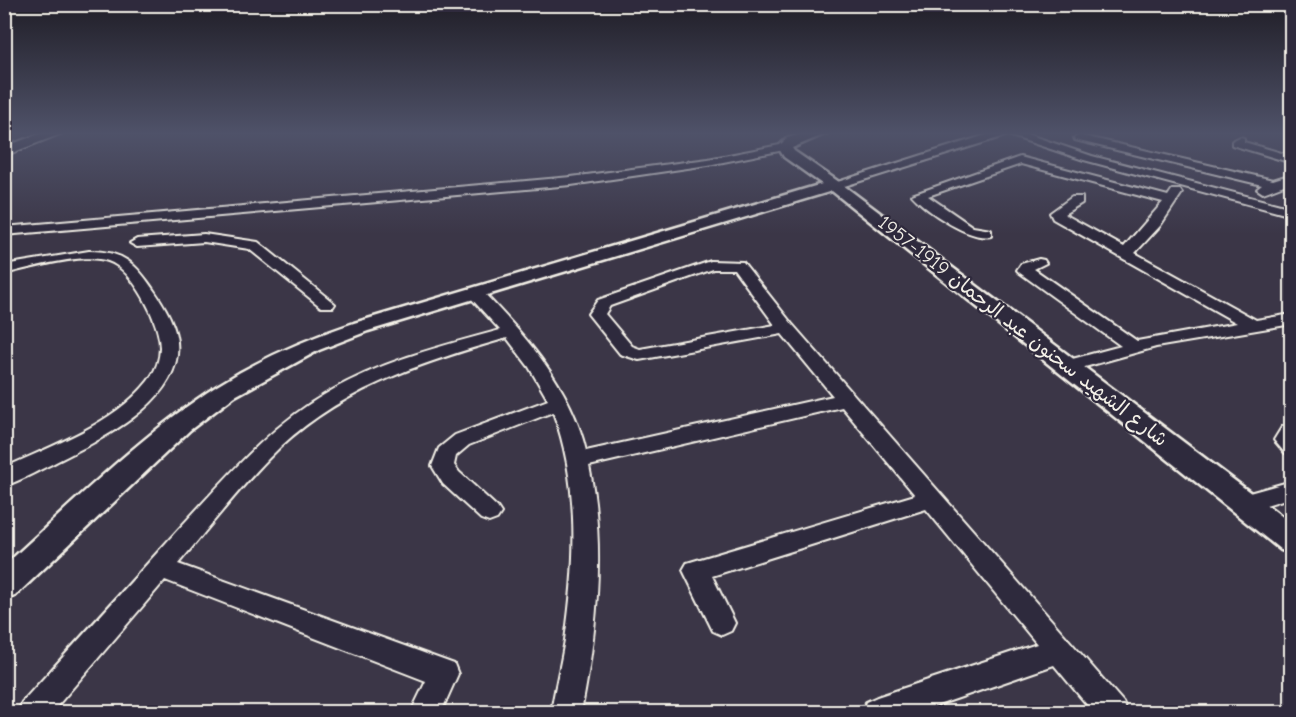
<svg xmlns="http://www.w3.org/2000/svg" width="1296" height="717" viewBox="0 0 1296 717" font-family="'Comic Neue','Playpen Sans Arabic',sans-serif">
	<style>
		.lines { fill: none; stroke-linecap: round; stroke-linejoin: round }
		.minor-casing { stroke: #f4f1e8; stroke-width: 4 }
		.tertiary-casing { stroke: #f4f1e8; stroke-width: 5 }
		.secondary-casing { stroke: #f4f1e8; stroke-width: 4 }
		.minor { fill: #2f2a3d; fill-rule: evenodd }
		.tertiary { fill: #2f2a3d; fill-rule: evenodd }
		.secondary { fill: #2f2a3d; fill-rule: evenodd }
		.labels { text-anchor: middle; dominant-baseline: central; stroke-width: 4.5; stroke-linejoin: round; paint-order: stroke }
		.street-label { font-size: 20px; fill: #f4f1e8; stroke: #2f2a3d }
	</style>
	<rect width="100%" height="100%" fill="#3b3647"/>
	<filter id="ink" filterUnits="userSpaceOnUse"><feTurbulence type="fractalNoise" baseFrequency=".0167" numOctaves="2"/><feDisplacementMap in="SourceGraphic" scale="12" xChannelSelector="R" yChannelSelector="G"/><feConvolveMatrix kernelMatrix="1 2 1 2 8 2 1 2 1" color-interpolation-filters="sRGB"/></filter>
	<g filter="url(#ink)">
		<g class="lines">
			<!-- minor casing -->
			<g class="minor-casing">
				<g id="minor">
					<path d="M 992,133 L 1024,133 L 1092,156 L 1292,208 L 1292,216 L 1084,160 L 1008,135 L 838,188 L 828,185 Z"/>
					<path d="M 1079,135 L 1273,180 L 1292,174 L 1292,182 L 1263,193 L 1257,189 L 1262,185 L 1075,140 L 1074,138 Z"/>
					<path d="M 1240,137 L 1244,138 L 1244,142 L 1292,156 L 1292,163 L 1232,145 L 1232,141 Z"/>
					<path d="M 785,144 L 790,147 L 789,149 L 708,165 L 571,185 L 4,235 L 4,227 L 571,177 L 708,159 Z"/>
					<path d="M 1020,157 L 1168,196 L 1172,190 L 1180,190 L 1182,193 L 1160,226 L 1135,253 L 1256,320 L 1292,314 L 1292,324 L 1156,347 L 1067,372 L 1061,370 L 1058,366 L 1061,362 L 1121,346 L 1020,273 L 1017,270 L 1021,264 L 1039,259 L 1044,260 L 1046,263 L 1034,269 L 1137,341 L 1237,323 L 1053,219 L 1050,213 L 1072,197 L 1082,197 L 1082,203 L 1064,214 L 1124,247 L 1163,202 L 1021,164 L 928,196 L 973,227 L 991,230 L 991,236 C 970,241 926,211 912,195 Z"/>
					<path d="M 204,234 L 258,242 L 335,304 L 333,307 L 321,307 L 249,249 L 204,242 L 137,247 L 130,243 L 137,239 Z"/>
					<path d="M 89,251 C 124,251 136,264 155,292 C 167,309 180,333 177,355 C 170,409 93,443 50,465 C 35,472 20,481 4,486 L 4,468 C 53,445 113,425 148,381 C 155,372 160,359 160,347 C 160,322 133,269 108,261 C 82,252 31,268 4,274 L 4,265 Z"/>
					<path d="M 711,261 L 743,262 L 792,324 L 1123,702 L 1127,712 L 1093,712 L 1054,665 L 918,712 L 862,712 L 866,702 L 877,697 L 1037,644 L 926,509 L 712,576 L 735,623 L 731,631 L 722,635 L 713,631 L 683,570 L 687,563 L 915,495 L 842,407 L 589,466 C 606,546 597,633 581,712 L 551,712 C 555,688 561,664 565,640 C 576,564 580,485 553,412 L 469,445 L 456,456 L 454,465 L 459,472 L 497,507 L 501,513 L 497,519 L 489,522 L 481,519 L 443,484 L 432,466 L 439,448 L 455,435 L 548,400 L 529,367 L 507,338 C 419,363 333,391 268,459 C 236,492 208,529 178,564 L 454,664 L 458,674 L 441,712 L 411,712 L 426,681 L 165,580 L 52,712 L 18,712 L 22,702 C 74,645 125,589 175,533 C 223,482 267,427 329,392 C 382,361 441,346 500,330 L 469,296 L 467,293 L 469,290 L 481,290 C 526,337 571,386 586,451 L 833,396 L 782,334 L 639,360 L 620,354 L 588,314 L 598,300 ZM 713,269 L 734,269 L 775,325 L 640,349 L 632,346 L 605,314 L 610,306 Z"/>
					<path d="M 1289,425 L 1292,426 L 1292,455 L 1285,453 L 1274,440 L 1282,427 Z"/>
					<path d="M 1292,481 L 1292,497 L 1243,512 L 1235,509 L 1232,503 L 1235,497 Z"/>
				</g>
			</g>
			<!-- tertiary casing -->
			<g class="tertiary-casing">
				<path id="tertiary" d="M 805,133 L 827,133 L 792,148 L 794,151 L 839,182 L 1292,524 L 1292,553 L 1281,550 L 832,191 L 368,331 L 319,350 L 235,396 L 190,430 L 15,596 L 4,599 L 4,566 C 71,505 142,434 217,386 C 260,359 306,339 354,323 L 822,184 L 784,157 L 778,147 L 787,138 Z"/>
			</g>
			<!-- secondary casing -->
			<g class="secondary-casing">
				<path id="secondary" d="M 42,133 L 63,133 L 4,156 L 4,147 Z"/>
			</g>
			<!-- minor -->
			<use href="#minor" class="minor"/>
			<!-- tertiary -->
			<use href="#tertiary" class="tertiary"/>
			<!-- secondary -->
			<use href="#secondary" class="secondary"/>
		</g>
	</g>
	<!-- sky -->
	<linearGradient id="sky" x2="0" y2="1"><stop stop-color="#201e27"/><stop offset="0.57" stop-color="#4f5269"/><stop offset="1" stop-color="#4f5269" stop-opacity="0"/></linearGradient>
	<rect width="1296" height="234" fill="url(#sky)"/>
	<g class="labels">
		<!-- street labels -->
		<g class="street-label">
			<text transform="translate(1023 331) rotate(38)">شارع الشهيد سحنون عبد الرحمان 1919-1957</text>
		</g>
	</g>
	<!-- margin -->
	<rect width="1296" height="717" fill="none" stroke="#2f2a3d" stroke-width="24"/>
	<rect x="12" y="12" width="1272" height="693" fill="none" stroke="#f4f1e8" stroke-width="2" filter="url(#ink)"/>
</svg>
